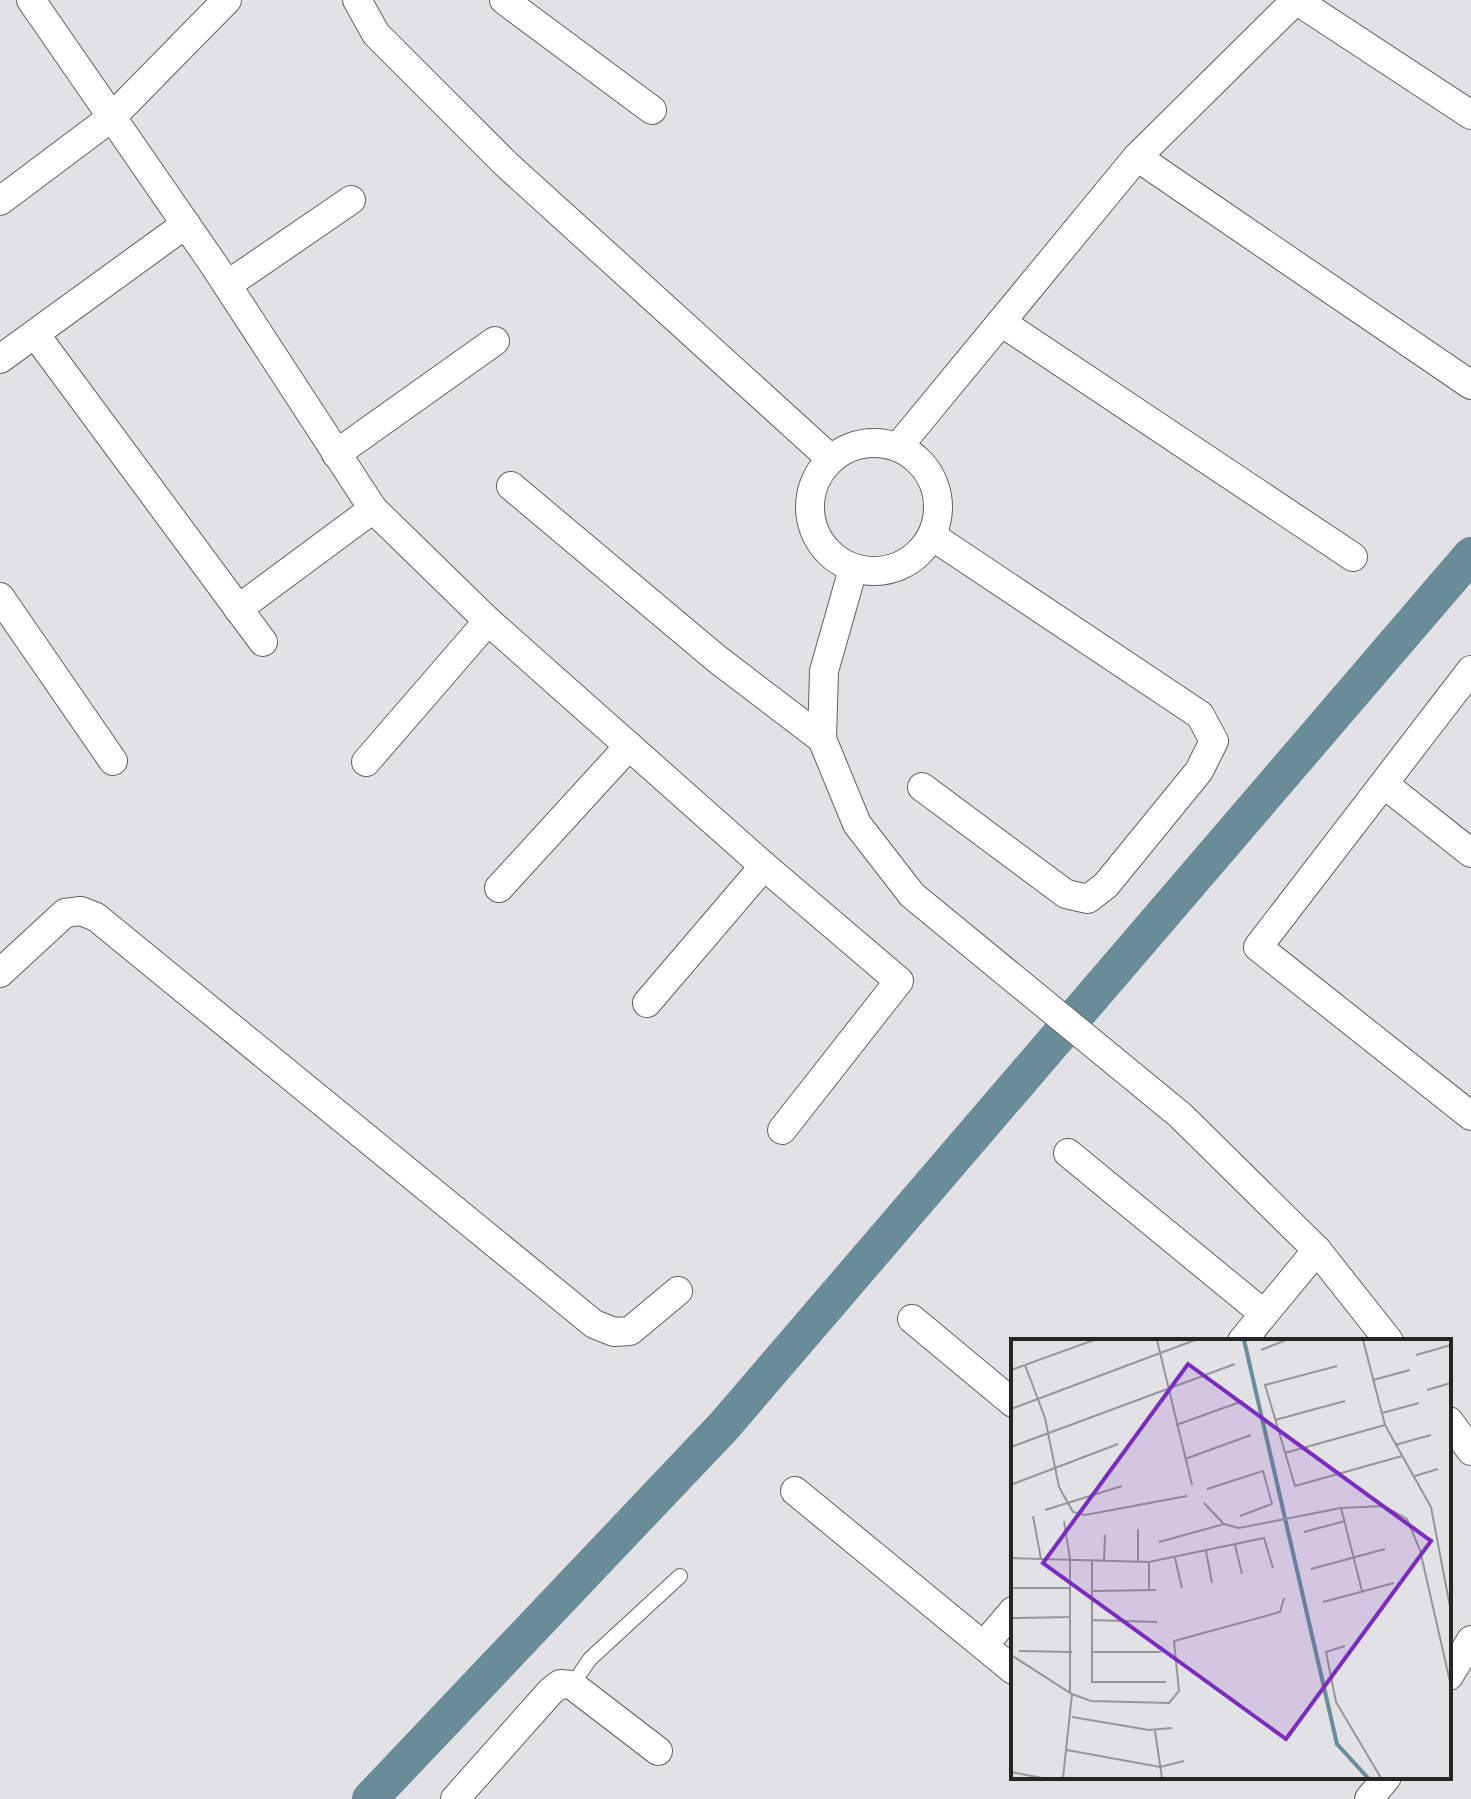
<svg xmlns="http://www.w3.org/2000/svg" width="1471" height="1799" viewBox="0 0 1471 1799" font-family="Montserrat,sans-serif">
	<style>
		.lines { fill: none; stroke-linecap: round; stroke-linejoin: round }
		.canal { stroke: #698c98; stroke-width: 36 }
		.service-casing { stroke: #616163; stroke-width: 16 }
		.minor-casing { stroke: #616163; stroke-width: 30 }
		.service { stroke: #fff; stroke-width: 14 }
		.minor { stroke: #fff; stroke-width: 28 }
		.inset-river { fill: none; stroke: #698c98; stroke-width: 4 }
		.inset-road { fill: none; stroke: #969699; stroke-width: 2 }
		.view { fill: #7b2cbf; fill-opacity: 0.15; stroke: #7b2cbf; stroke-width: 4 }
		.inset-edge { fill: none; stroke: #252526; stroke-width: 4 }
	</style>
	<rect width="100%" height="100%" fill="#e2e2e5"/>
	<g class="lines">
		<!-- canal -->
		<path class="canal" d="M 370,1799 L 724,1426 L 1471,555"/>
		<!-- service casing -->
		<g class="service-casing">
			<path id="service" d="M 572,1685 L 590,1659 L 680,1576"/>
		</g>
		<!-- minor casing -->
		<g class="minor-casing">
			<g id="minor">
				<path d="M 31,0 L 214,265 L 373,509 L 488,621 L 764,866 L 899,981 L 782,1130"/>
				<path d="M 357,0 L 376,34 L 506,164 L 831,459"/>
				<path d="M 504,0 L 652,110"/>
				<path d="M 1296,0 L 1471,115"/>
				<path d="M 1137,157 L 1471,385"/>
				<path d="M 0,201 L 112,117 L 227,0"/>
				<path d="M 227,285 L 351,200"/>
				<path d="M 1001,322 L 1353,557"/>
				<path d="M 35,334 L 263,642"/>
				<path d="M 0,359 L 186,224"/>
				<circle cx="874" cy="507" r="64"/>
				<path d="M 898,447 L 1137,157 L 1296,0"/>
				<path d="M 336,454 L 495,341"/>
				<path d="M 511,486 L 717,659 L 822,739"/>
				<path d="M 853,569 L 824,671 L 822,739 L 857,824 L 912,895 L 1180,1115 L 1317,1250 L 1242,1341"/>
				<path d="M 0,597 L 113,761"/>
				<path d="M 238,609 L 373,509"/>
				<path d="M 1471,670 L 1258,947 L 1471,1116"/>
				<path d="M 366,762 L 488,621"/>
				<path d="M 1384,784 L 1471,853"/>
				<path d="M 922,787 L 1066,894 L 1088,899 L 1106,885 L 1199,771 L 1214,741 L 1200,715 L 932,536"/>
				<path d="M 499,888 L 629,746"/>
				<path d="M 0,973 L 65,913 L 81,911 L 96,917 L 594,1324 L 614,1332 L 630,1331 L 678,1291"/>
				<path d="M 647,1003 L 764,866"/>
				<path d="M 1068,1153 L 1264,1314"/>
				<path d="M 1317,1250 L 1389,1341"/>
				<path d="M 912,1319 L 1013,1403"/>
				<path d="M 1449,1421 L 1471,1451"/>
				<path d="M 795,1491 L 1013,1670"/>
				<path d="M 984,1645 L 1013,1611"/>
				<path d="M 1449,1676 L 1471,1640"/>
				<path d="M 455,1799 L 551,1691 L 560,1684 L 572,1685 L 658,1751"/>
				<path d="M 1369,1799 L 1387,1777"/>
			</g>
		</g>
		<!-- service -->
		<use href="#service" class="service"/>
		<!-- minor -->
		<use href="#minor" class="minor"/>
	</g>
	<!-- overview -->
	<g transform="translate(1011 1339)">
		<rect width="440" height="440" fill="#e2e2e5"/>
		<path class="inset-river" d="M 233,1 L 326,405 L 357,439"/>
		<path class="inset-road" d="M 146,1 L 181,146M 352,1 L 374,86 L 420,168 L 440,273M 250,11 L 275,1M 405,16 L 440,6M 14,26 L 34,79 L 48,148 L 62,173 L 74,176 L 176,157M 326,27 L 254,46 L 284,147 L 391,117M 0,31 L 83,1M 362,41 L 399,31M 416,51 L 440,44M 0,70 L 184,1M 371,74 L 408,64M 264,81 L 334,62M 165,86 L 232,62M 384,106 L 420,96M 0,108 L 224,25M 274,114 L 374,86M 174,120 L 240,96M 404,137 L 427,130M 2,145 L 107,105M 196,150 L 252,132 L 261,165 L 229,177M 193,164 L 213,185 L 228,189 L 330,169 L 351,252M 330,169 L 373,167 L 396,180 L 409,211 L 440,347M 34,171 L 111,147M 22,177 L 30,220M 53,182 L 59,220 L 59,353M 293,193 L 334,182M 148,203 L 213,185M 224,206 L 231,235M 195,212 L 201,244M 0,219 L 138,223 L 253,199 L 262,229M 164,219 L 171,249M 81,221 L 81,343 L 155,343M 93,221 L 94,196M 127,223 L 127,190M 138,223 L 138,251M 300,230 L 374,210M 0,249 L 60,249M 81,252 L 145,251M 312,263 L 383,244M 0,279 L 60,278M 81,281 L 146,283M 334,307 L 315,313 L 325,363 L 370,439M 8,312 L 61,313M 81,313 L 150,313M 0,316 L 61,355 L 80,362 L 158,364 L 168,352 L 163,302 L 269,273 L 273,259M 61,378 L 138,391 L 161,389M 144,392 L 151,439M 56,411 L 149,428 L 173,422M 0,433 L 31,439M 52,439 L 61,355"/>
		<path class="view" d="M 177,25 L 420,202 L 275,400 L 32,224 Z"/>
		<rect width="440" height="440" class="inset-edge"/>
	</g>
</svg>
